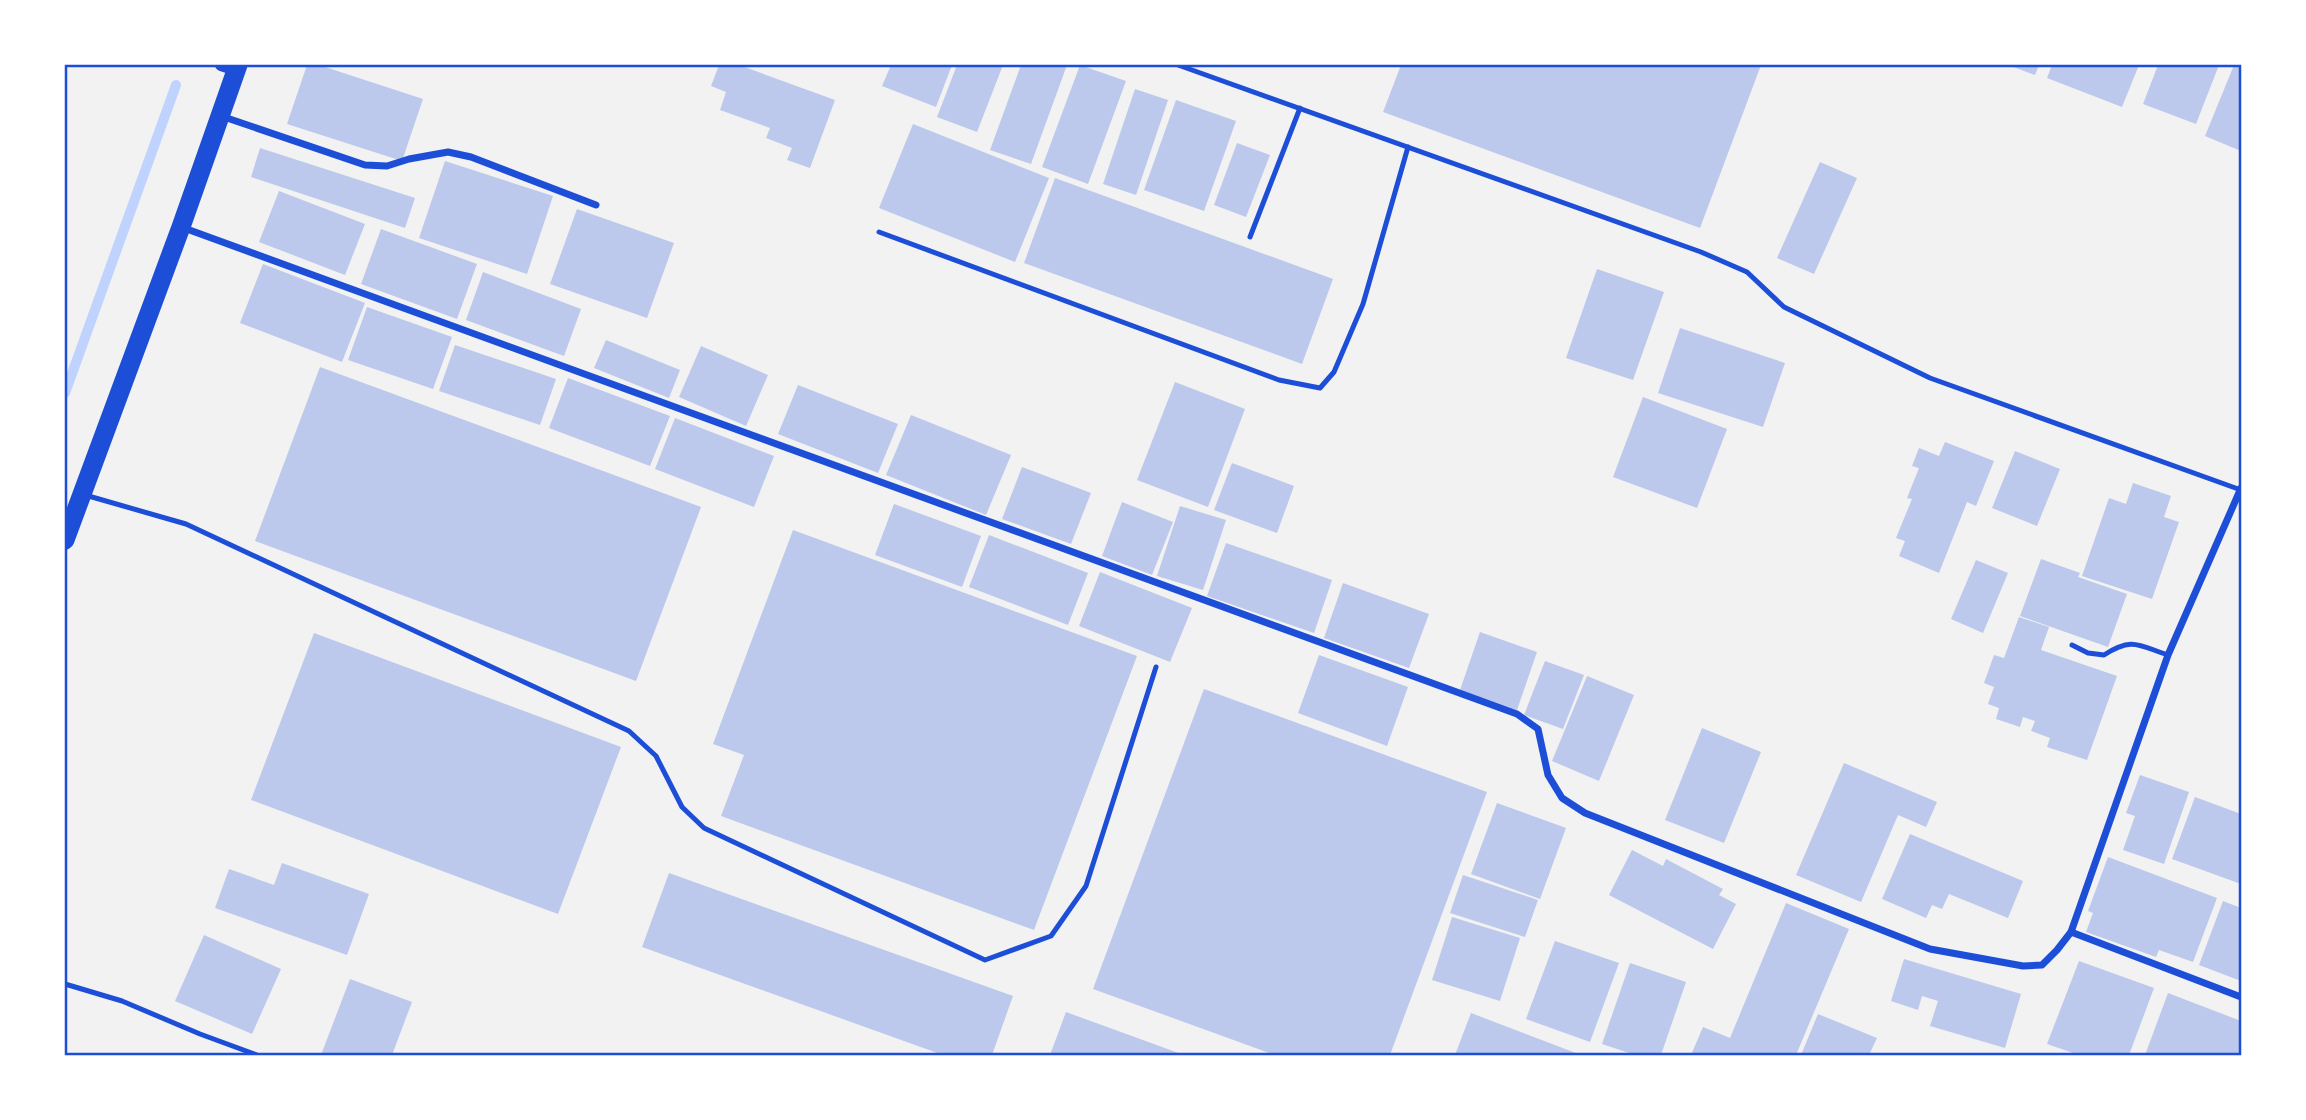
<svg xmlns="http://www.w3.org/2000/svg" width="2306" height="1120" viewBox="0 0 2306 1120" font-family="Roboto,sans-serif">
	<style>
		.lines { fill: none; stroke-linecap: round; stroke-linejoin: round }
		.stream { stroke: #bfd3fe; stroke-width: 10 }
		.building { fill: #bdc9ec }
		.service { stroke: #1d4ed8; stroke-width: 5 }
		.minor { stroke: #1d4ed8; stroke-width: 7 }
		.tertiary { stroke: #1d4ed8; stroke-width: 12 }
		.trunk { stroke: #1d4ed8; stroke-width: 19 }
		.neatline { fill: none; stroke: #1d4ed8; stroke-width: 2.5 }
	</style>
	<rect width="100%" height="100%" fill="#f2f2f2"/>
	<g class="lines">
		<!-- stream -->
		<path class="stream" d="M 65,393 L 176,85"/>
	</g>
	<!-- building -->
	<g class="building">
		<path d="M 307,65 L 319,65 L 423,99 L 402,161 L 287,124 Z"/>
		<path d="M 719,65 L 739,65 L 835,100 L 810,168 L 787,160 L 792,148 L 766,138 L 770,128 L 720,110 L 726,92 L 711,86 Z"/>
		<path d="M 891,65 L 952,65 L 936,107 L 882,86 Z"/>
		<path d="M 957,65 L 1003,65 L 977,132 L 937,117 Z"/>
		<path d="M 1021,65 L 1067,65 L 1031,164 L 990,150 Z"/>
		<path d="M 1080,65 L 1126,81 L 1088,184 L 1042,167 Z"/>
		<path d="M 1401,65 L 1761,65 L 1700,228 L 1383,112 Z"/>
		<path d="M 2008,65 L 2039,65 L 2035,75 Z"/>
		<path d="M 2052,65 L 2139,65 L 2122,107 L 2047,78 Z"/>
		<path d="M 2158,65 L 2219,65 L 2196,124 L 2143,104 Z"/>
		<path d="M 2234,65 L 2241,65 L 2241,151 L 2205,136 Z"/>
		<path d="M 1135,89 L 1168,100 L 1136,195 L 1103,184 Z"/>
		<path d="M 1176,100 L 1236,121 L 1204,211 L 1144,190 Z"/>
		<path d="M 913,124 L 1049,178 L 1015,262 L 879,208 Z"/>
		<path d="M 1237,143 L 1270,155 L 1246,217 L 1214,205 Z"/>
		<path d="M 260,148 L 415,198 L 405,228 L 251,177 Z"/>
		<path d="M 445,161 L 553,196 L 527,274 L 419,238 Z"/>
		<path d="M 1820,162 L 1857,178 L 1814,274 L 1777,258 Z"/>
		<path d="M 1055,178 L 1333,279 L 1302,364 L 1024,263 Z"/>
		<path d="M 279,191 L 365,224 L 345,275 L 259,242 Z"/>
		<path d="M 577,209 L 674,243 L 647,318 L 550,284 Z"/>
		<path d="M 381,229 L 477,264 L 457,319 L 361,284 Z"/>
		<path d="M 263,264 L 365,303 L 342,362 L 240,323 Z"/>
		<path d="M 1597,269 L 1664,292 L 1633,380 L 1566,358 Z"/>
		<path d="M 483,272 L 581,309 L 564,356 L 466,320 Z"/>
		<path d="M 367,307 L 452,337 L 433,389 L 348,360 Z"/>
		<path d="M 1680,328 L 1785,363 L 1763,427 L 1658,393 Z"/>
		<path d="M 606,340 L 680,370 L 669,398 L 594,368 Z"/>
		<path d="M 455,345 L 556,379 L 540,425 L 439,391 Z"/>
		<path d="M 701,346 L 768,375 L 746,426 L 679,397 Z"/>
		<path d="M 320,367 L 701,507 L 636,681 L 255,541 Z"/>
		<path d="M 568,378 L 670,416 L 650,466 L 549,428 Z"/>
		<path d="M 1175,382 L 1245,409 L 1208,507 L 1137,480 Z"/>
		<path d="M 798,385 L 898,424 L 878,473 L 778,434 Z"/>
		<path d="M 1643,397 L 1727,429 L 1697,508 L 1613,477 Z"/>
		<path d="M 911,415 L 1011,455 L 986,515 L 886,475 Z"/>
		<path d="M 675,418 L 774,456 L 754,507 L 655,469 Z"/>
		<path d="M 1945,442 L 1994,461 L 1976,506 L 1967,502 L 1939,573 L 1899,556 L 1905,541 L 1896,538 L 1912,499 L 1907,498 L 1919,468 L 1912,466 L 1919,448 L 1939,456 Z"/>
		<path d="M 2015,451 L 2060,469 L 2037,526 L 1992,508 Z"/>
		<path d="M 1232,463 L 1294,486 L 1277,533 L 1214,510 Z"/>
		<path d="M 1022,467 L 1091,493 L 1071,544 L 1002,519 Z"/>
		<path d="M 2133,483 L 2171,496 L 2164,517 L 2179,522 L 2152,599 L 2082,576 L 2109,498 L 2126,504 Z"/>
		<path d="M 1122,502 L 1173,522 L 1152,575 L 1102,556 Z"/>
		<path d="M 894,504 L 981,536 L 962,587 L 875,555 Z"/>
		<path d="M 1180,506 L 1226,520 L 1203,590 L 1157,576 Z"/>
		<path d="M 793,530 L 1137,656 L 1034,930 L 721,816 L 744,755 L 713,744 Z"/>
		<path d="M 989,535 L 1088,573 L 1068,625 L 969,587 Z"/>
		<path d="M 1226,543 L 1332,580 L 1314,633 L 1207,596 Z"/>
		<path d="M 2041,559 L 2080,573 L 2078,577 L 2127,594 L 2108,647 L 2020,616 Z"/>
		<path d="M 1976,560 L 2008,573 L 1983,633 L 1951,619 Z"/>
		<path d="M 1100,572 L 1192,608 L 1170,662 L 1079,626 Z"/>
		<path d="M 1343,583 L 1429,614 L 1409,668 L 1324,638 Z"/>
		<path d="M 2019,617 L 2049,627 L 2041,650 L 2117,676 L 2087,760 L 2047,747 L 2050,738 L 2031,731 L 2035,721 L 2023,717 L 2020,727 L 1996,719 L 1999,708 L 1988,704 L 1994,687 L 1984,683 L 1994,655 L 2004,658 Z"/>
		<path d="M 1480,632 L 1537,652 L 1517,710 L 1460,690 Z"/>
		<path d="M 314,633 L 621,747 L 558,914 L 251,800 Z"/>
		<path d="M 1319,655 L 1408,687 L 1387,746 L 1298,713 Z"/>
		<path d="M 1545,661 L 1584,675 L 1563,729 L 1524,715 Z"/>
		<path d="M 1587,676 L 1634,695 L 1599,781 L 1552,761 Z"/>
		<path d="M 1204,689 L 1487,792 L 1390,1055 L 1275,1055 L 1093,989 Z"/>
		<path d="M 1702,728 L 1761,752 L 1724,843 L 1665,820 Z"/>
		<path d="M 1844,763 L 1937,802 L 1926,827 L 1898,815 L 1861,902 L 1796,875 Z"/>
		<path d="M 2140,775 L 2189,792 L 2164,864 L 2123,850 L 2135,816 L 2126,813 Z"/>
		<path d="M 2195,797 L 2241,814 L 2241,884 L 2172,859 Z"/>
		<path d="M 1497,803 L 1566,828 L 1540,899 L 1471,874 Z"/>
		<path d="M 1910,834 L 2023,881 L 2008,918 L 1949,894 L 1942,909 L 1932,905 L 1926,918 L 1882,899 Z"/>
		<path d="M 1632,850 L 1663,866 L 1666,859 L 1723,889 L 1719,895 L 1736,904 L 1713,949 L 1609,895 Z"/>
		<path d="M 2108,857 L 2217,898 L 2193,962 L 2159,950 L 2156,957 L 2086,932 L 2093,913 L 2088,911 Z"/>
		<path d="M 282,863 L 369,894 L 347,955 L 215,908 L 229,869 L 274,885 Z"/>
		<path d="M 669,873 L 1013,996 L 992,1055 L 943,1055 L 642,947 Z"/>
		<path d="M 1463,875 L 1538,900 L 1525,937 L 1450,913 Z"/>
		<path d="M 2223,901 L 2241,908 L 2241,981 L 2199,965 Z"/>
		<path d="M 1786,903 L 1849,929 L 1796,1055 L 1691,1055 L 1703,1027 L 1730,1038 Z"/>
		<path d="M 1452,917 L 1520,938 L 1500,1001 L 1432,980 Z"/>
		<path d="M 204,935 L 281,969 L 252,1034 L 175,1001 Z"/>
		<path d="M 1555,941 L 1619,963 L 1590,1042 L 1526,1019 Z"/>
		<path d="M 1904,959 L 2021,994 L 2005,1048 L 1930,1026 L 1938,1001 L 1922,996 L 1918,1010 L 1891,1001 Z"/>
		<path d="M 2079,961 L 2154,988 L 2129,1055 L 2079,1055 L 2047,1044 Z"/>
		<path d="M 1630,963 L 1686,982 L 1661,1055 L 1635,1055 L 1602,1044 Z"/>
		<path d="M 350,979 L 412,1002 L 392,1055 L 321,1055 Z"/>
		<path d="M 2168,993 L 2241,1021 L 2241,1055 L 2145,1055 Z"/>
		<path d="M 1066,1012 L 1184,1055 L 1050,1055 Z"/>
		<path d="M 1471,1013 L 1581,1055 L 1455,1055 Z"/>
		<path d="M 1818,1014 L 1877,1038 L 1869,1055 L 1801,1055 Z"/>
	</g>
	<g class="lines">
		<!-- service -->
		<g class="service">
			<path d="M 1178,65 L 1701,252 L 1747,272 L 1784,307 L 1930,378 L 2241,490"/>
			<path d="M 879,232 L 1279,380 L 1320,388 L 1334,372 L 1363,304 L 1408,147"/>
			<path d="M 1250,237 L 1300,108"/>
			<path d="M 85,495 L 186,524 L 629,731 L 656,756 L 682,807 L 704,828 L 985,960 L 1051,936 L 1086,886 L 1156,667"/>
			<path d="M 2072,645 L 2088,653 L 2104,655 C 2132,637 2138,645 2168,655"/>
			<path d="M 65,984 L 122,1001 L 200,1034 L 257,1055"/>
		</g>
		<!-- minor -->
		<g class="minor">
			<path d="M 221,116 L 365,165 L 387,166 L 409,159 L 448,152 L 471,157 L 596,205"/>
			<path d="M 184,228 L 1517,714 L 1538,729 L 1548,775 L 1562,798 L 1585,813 L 1930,949 L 2023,966 L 2042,965 L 2057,950 L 2071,932 L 2168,655 L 2241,488"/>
			<path d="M 2071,932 L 2241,997"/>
		</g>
		<!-- tertiary -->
		<path class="tertiary" d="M 221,65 L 236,70"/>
		<!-- trunk -->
		<path class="trunk" d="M 65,540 L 181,227 L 238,65"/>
	</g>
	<!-- border -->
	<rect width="2306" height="1120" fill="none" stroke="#ffffff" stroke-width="133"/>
	<rect x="66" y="66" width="2174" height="988" class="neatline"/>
</svg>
